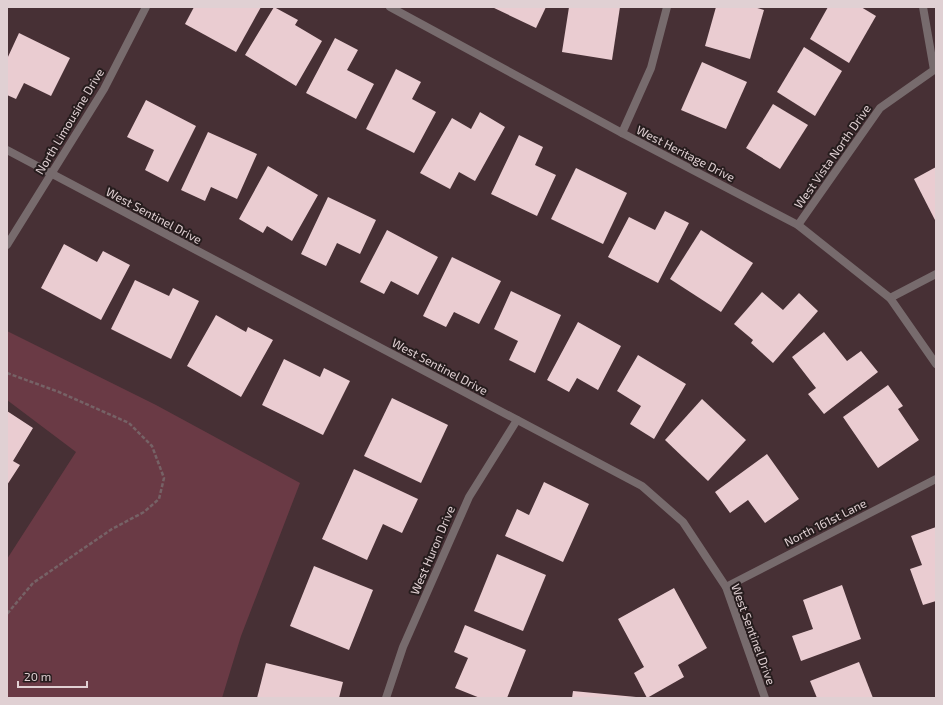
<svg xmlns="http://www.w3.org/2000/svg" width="943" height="705" viewBox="0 0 943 705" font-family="'Exo 2',sans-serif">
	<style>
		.green { fill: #6a3a45 }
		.building { fill: #eaccd1 }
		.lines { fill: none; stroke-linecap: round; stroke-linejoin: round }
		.path { stroke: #766266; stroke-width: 2.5; stroke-dasharray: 4 2; stroke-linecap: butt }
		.service { stroke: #776b6d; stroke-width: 8 }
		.minor { stroke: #776b6d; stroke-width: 8 }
		.labels { text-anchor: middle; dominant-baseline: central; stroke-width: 4; stroke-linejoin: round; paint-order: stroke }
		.street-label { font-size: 12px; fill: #e0d0d3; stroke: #261c1d }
	</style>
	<rect width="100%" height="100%" fill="#473035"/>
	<!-- green -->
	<path class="green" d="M 7,331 L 156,405 L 300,483 L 241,636 L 222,698 L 7,698 L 7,559 L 76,452 L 7,400 Z"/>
	<!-- building -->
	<g class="building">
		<path d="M 194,7 L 261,7 L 236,52 L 185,24 Z"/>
		<path d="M 274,7 L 298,20 L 295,25 L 322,41 L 296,86 L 245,55 Z"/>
		<path d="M 492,7 L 546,7 L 536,28 Z"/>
		<path d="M 569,7 L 620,7 L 612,60 L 562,52 Z"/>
		<path d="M 716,7 L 754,7 L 764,10 L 750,59 L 705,46 Z"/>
		<path d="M 828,7 L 861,7 L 876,16 L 849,63 L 810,39 Z"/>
		<path d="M 19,33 L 70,58 L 51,96 L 24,83 L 16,99 L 7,95 L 7,59 Z"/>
		<path d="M 335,38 L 358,50 L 347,70 L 374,84 L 356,119 L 306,93 Z"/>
		<path d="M 804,47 L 842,71 L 815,116 L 777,92 Z"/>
		<path d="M 702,62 L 747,82 L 726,129 L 681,110 Z"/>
		<path d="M 396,69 L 421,82 L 412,99 L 436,112 L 414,153 L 366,129 Z"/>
		<path d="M 146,100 L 196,126 L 168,182 L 145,170 L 154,150 L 127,137 Z"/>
		<path d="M 773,104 L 808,125 L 780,169 L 746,148 Z"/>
		<path d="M 480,112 L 505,127 L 475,181 L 459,172 L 450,189 L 420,173 L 452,118 L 471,129 Z"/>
		<path d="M 208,132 L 257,154 L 237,199 L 211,187 L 205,201 L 181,190 Z"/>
		<path d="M 519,135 L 543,147 L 535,165 L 556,175 L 537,216 L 491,194 Z"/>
		<path d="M 268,166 L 318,195 L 292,241 L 267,226 L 263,233 L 239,219 Z"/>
		<path d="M 936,167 L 936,222 L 914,179 Z"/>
		<path d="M 576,168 L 627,193 L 603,244 L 551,219 Z"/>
		<path d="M 328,197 L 376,220 L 360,254 L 337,243 L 326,266 L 301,254 Z"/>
		<path d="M 665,211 L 689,223 L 658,283 L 608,257 L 629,217 L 655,230 Z"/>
		<path d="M 387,230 L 438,257 L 418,295 L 391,281 L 384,294 L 360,282 Z"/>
		<path d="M 701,230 L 753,263 L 721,312 L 670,279 Z"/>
		<path d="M 64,244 L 97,262 L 103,251 L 130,265 L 101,320 L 41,288 Z"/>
		<path d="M 452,257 L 501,281 L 479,324 L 454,312 L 446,327 L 423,316 Z"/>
		<path d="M 135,280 L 169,296 L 173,288 L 199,301 L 171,359 L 111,329 Z"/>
		<path d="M 511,291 L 561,315 L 535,373 L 509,360 L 518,341 L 494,329 Z"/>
		<path d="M 762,292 L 783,310 L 799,293 L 818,311 L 773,363 L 751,343 L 753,340 L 734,324 Z"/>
		<path d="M 216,315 L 246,332 L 248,327 L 273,340 L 241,397 L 187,366 Z"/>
		<path d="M 578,322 L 621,346 L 598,390 L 577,378 L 569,392 L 547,380 Z"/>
		<path d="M 824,332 L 847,361 L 861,351 L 878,372 L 824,414 L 808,394 L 816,388 L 792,357 Z"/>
		<path d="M 638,355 L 686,384 L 654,439 L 630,424 L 641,406 L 617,391 Z"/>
		<path d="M 284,359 L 320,377 L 324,368 L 350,381 L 323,435 L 262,405 Z"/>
		<path d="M 888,385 L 903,406 L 898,409 L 919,440 L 878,468 L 843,417 Z"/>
		<path d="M 392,398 L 448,425 L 421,483 L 364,456 Z"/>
		<path d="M 702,399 L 746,440 L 708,481 L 665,440 Z"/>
		<path d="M 7,411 L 33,428 L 13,461 L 20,465 L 7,485 Z"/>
		<path d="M 767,454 L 799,499 L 765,523 L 748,500 L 730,513 L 715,492 Z"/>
		<path d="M 354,469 L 418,499 L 402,533 L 383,524 L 367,560 L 322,539 Z"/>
		<path d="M 544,482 L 589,504 L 563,562 L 505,536 L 517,509 L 529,515 Z"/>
		<path d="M 936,527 L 936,601 L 923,605 L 910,569 L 922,565 L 911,536 Z"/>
		<path d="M 497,554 L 546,575 L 523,631 L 474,611 Z"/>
		<path d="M 314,566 L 373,590 L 349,650 L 290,626 Z"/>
		<path d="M 842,585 L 861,639 L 801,661 L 792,636 L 813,629 L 803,600 Z"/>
		<path d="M 674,588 L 707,648 L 678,665 L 684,677 L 647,698 L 634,673 L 644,667 L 618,619 Z"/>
		<path d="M 465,625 L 526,650 L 507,698 L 480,698 L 455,688 L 468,658 L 454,652 Z"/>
		<path d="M 859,662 L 873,698 L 817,698 L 810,681 Z"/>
		<path d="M 266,663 L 343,682 L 339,698 L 257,698 Z"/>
		<path d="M 573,691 L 636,697 L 636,698 L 572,698 Z"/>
	</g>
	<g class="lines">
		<!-- path -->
		<path class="path" d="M 7,373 L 59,392 L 129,423 L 152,446 L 164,478 L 159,499 L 144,512 L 112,529 L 33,583 L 7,614"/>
		<!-- service -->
		<path class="service" d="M 890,298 L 936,274"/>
		<!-- minor -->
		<g class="minor">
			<path d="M 390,7 L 622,133 L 798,225 L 890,298 L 936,364"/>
			<path d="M 622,133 L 651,68 L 667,7"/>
			<path d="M 7,150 L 642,486 L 683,522 L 726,587 L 765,698"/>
			<path d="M 798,225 L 880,108 L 934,70 L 923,7"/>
			<path d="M 7,245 L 104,89 L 146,7"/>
			<path d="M 726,587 L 936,479"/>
			<path d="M 386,698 L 403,647 L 469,497 L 517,420"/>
		</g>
	</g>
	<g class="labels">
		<!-- street labels -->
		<g class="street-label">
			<text transform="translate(69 121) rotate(-59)">North Limousine Drive</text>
			<text transform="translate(686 153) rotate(27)">West Heritage Drive</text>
			<text transform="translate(832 156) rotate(-55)">West Vista North Drive</text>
			<text transform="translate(154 215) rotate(28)">West Sentinel Drive</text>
			<text transform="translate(440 366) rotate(28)">West Sentinel Drive</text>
			<text transform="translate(825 522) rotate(-27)">North 161st Lane</text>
			<text transform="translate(432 550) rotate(-67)">West Huron Drive</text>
			<text transform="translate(754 634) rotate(70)">West Sentinel Drive</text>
		</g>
	</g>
	<!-- border -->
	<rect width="943" height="705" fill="none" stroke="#e0d0d3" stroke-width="16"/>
	<!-- scale -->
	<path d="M18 681v6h69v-6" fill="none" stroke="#e0d0d3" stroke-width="2"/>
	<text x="24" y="681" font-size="12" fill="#e0d0d3" stroke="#261c1d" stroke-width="3" paint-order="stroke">20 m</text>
</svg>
